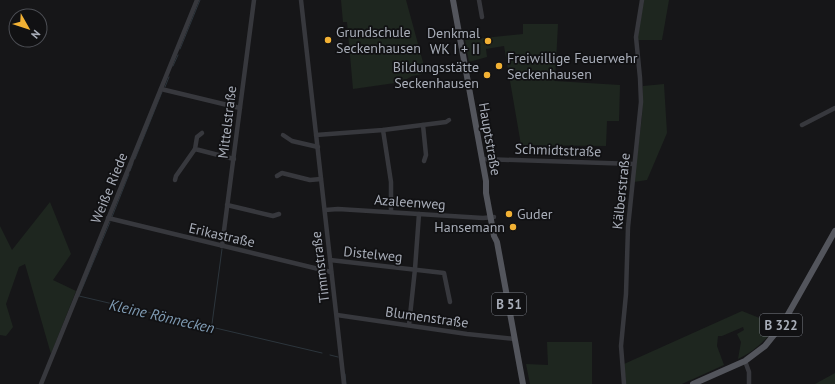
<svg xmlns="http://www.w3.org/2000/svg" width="835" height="384" viewBox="0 0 835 384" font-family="'PT Sans',sans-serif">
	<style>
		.green { fill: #1e261f }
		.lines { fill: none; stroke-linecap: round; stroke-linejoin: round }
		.stream { stroke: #2c353c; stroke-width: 1 }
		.minor { stroke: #37383d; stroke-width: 4.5 }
		.major { stroke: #53555c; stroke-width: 6 }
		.poi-dot { fill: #f2b134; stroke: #111113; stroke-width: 1.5 }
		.labels { text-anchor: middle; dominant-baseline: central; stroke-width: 3.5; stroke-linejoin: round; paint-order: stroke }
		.shield { fill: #111113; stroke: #7b7e86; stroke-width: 1 }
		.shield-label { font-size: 13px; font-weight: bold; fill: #a8adb8 }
		.poi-label { font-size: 14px; fill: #a8adb8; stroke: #111113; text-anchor: start }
		.street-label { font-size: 14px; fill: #a8adb8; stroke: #111113 }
		.water-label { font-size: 15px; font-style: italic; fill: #7f9bb3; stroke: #111113 }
	</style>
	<rect width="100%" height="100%" fill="#161618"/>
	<!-- green -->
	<g class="green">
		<path d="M 341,0 L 406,0 L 424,66 L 432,65 L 433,72 L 412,76 L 402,82 L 353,89 L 347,22 L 343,22 Z"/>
		<path d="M 644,0 L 669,0 L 662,40 L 637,40 Z"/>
		<path d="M 523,24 L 558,24 L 555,81 L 620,85 L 619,121 L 607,121 L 606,146 L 521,145 L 504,46 L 486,49 L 487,57 L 469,62 L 465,40 L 523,34 Z"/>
		<path d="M 664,84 L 667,133 L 647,180 L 634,182 L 642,116 L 643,86 Z"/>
		<path d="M 50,202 L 71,254 L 53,280 L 76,291 L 51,354 L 25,264 L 19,267 L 6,304 L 13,327 L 6,336 L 0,335 L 0,226 L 12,250 Z"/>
		<path d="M 742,311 L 777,325 C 766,340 755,351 738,359 L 741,342 L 737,334 L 744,330 L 743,327 L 722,336 L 718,336 L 717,346 L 724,365 L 682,384 L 626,384 L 624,364 Z"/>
		<path d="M 547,342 L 592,342 L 592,384 L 530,384 L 526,364 L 548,365 Z"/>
		<path d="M 835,373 L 835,384 L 815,384 Z"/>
	</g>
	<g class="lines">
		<!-- stream -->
		<g class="stream">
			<path d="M 180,49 L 200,0"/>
			<path d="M 173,66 L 178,55"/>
			<path d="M 165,87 L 169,77"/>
			<path d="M 135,159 L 162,92"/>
			<path d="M 130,171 L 133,163"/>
			<path d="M 112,217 L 129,174"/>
			<path d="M 110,222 L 79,296 L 322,353"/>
			<path d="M 212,324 L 222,249"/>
			<path d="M 330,355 L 338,357"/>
			<path d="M 345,374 L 346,384"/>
		</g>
		<!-- minor -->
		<g class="minor">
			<path d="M 301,0 L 344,384"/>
			<path d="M 479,0 L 482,17"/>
			<path d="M 161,89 L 240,108"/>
			<path d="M 423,125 L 426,155 L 424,161"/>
			<path d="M 802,125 L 835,108"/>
			<path d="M 383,130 L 391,182 L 391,212"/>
			<path d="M 202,133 L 197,137 L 195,149 L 234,159"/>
			<path d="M 283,135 L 292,141 L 318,147"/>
			<path d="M 316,135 L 383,130 L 446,122 L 449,120"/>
			<path d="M 482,159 L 634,164"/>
			<path d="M 277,176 L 282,173 L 310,180 L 321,179"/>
			<path d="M 175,180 L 176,176 L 195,149"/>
			<path d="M 227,205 L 273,216 L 279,214"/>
			<path d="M 325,210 L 338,209 L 483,218 L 494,217"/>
			<path d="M 108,218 L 331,272"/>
			<path d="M 222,246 L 254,0"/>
			<path d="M 330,260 L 444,273 L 450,302"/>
			<path d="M 337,315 L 467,334 L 515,339"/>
			<path d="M 409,325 L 415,269 L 419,214"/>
			<path d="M 745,361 L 749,372 L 749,384"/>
			<path d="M 41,384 L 197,0"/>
			<path d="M 624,384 L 621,346 L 626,294 L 628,227 L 641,102 L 640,78 L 636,37 L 642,0"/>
		</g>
		<!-- major -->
		<g class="major">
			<path d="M 453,0 L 486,181 L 486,193 L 494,236 L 497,242 L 523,384"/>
			<path d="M 693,384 L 745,361 L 765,346 L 782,325 L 835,231"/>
		</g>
	</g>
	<!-- markers -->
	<g class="poi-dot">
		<circle cx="328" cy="40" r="4"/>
		<circle cx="488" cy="41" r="4"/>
		<circle cx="499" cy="66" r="4"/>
		<circle cx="487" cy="75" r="4"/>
		<circle cx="509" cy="214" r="4"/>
		<circle cx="513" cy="227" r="4"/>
	</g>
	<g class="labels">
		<!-- shield labels -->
		<g class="shield">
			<rect x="492" y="293" width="34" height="22" rx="3"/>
			<rect x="760" y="314" width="42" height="22" rx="3"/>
		</g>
		<g class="shield-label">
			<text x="509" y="304">B 51</text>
			<text x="781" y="325">B 322</text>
		</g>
		<!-- poi labels -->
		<g class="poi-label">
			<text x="336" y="32">Grundschule<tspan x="336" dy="16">Seckenhausen</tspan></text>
			<text x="480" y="33" text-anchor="end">Denkmal<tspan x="480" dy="16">WK I + II</tspan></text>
			<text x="507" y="58">Freiwillige Feuerwehr<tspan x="507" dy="16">Seckenhausen</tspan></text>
			<text x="479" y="67" text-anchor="end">Bildungsstätte<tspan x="479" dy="16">Seckenhausen</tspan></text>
			<text x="517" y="214">Guder</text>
			<text x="505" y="227" text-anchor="end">Hansemann</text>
		</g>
		<!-- street labels -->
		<g class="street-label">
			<text transform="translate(227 122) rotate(-83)">Mittelstraße</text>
			<text transform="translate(490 139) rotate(80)">Hauptstraße</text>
			<text transform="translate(558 150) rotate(2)">Schmidtstraße</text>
			<text transform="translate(109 188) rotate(-68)">Weiße Riede</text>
			<text transform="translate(621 191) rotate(-84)">Kälberstraße</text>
			<text transform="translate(410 202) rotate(4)">Azaleenweg</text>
			<text transform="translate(222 235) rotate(13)">Erikastraße</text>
			<text transform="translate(373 254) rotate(6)">Distelweg</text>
			<text transform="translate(320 267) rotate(-97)">Timmstraße</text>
			<text transform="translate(427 317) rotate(8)">Blumenstraße</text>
		</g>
		<!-- water labels -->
		<g class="water-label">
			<text transform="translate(162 316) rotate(13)">Kleine Rönnecken</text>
		</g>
	</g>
	<!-- north arrow -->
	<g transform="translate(28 28) rotate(129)"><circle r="19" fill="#111113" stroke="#4d4f55"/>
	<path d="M0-3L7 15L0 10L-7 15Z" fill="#f2b134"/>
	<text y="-6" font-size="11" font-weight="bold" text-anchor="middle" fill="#a8adb8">N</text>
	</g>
</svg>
